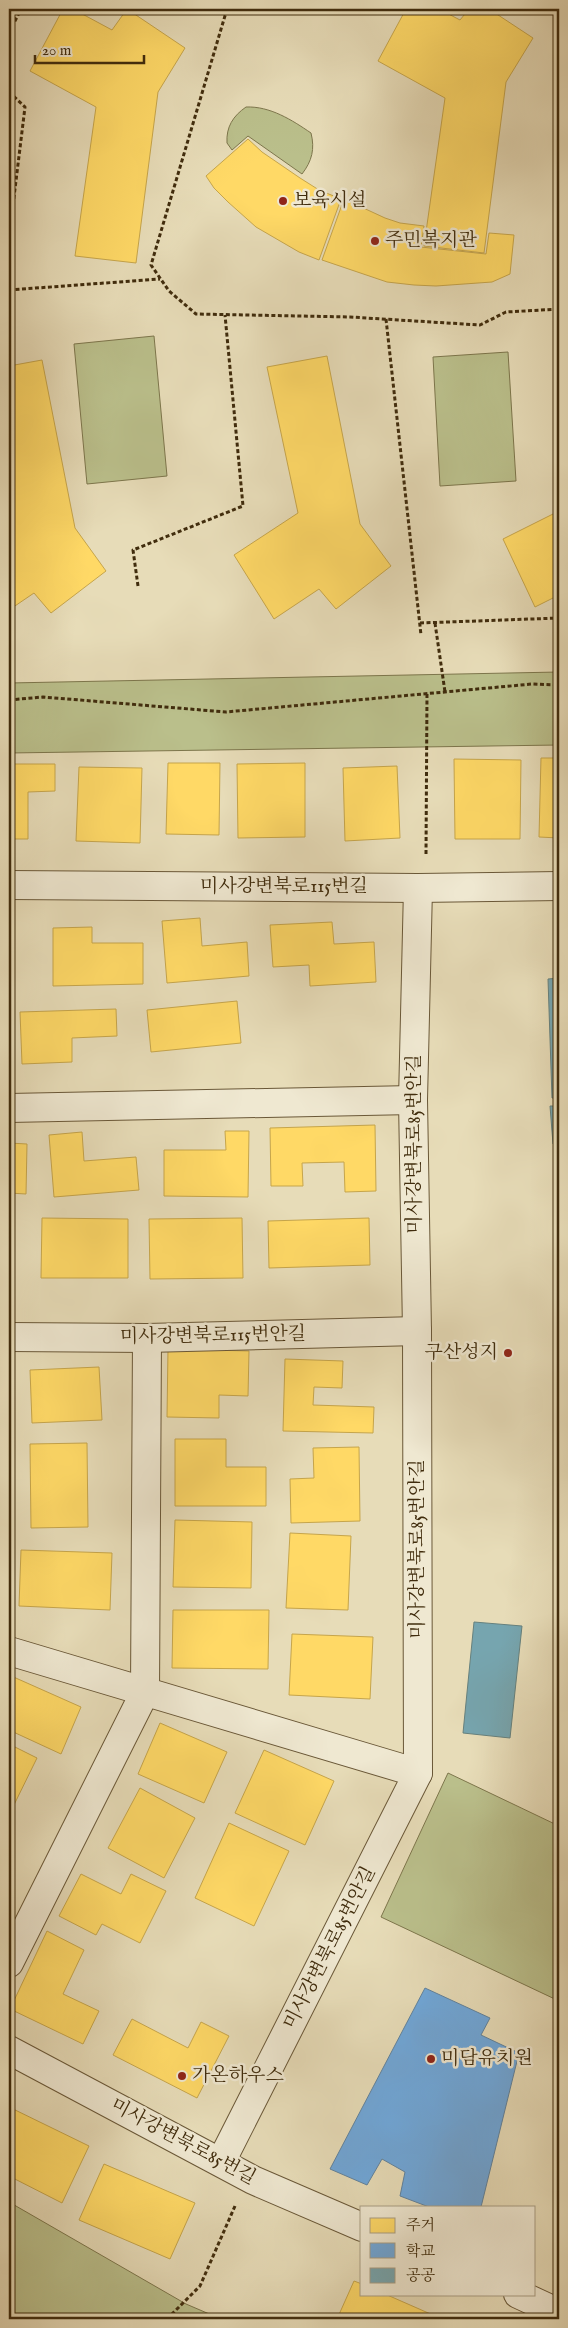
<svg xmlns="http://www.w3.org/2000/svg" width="568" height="2328" viewBox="0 0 568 2328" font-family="'IM FELL English','Noto Serif KR',serif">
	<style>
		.green { fill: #babf8b; stroke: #7d764c }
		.homes { fill: #ffd966; stroke: #c6a54b }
		.schools { fill: #6fa8dc; stroke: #61839e }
		.public { fill: #76a5af; stroke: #66817e }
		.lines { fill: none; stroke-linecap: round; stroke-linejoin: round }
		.street-casing { stroke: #6a5838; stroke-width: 30 }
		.path { stroke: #402c0d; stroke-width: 3; stroke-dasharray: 4 2.5; stroke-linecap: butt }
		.street { stroke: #efe8d1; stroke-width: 28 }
		.poi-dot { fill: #8f2418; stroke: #efe8d1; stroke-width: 2 }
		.labels { text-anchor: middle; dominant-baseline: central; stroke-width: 5; stroke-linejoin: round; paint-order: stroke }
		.poi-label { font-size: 19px; fill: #402c0d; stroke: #efe8d1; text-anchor: start }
		.street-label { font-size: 19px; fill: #402c0d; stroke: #efe8d1 }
	</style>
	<rect width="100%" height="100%" fill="#e7dcb8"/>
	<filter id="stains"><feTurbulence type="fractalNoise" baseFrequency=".004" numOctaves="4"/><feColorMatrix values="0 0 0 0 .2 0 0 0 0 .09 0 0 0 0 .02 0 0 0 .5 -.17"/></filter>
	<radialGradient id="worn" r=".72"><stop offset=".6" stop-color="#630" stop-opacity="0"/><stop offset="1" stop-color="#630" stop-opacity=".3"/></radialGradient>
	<!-- green -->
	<g class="green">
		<path d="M 246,107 C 270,106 292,120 311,133 C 315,149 312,161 302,174 L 248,136 L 232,150 L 227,143 C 226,127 233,116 246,107 Z"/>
		<path d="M 154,336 L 167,476 L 87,484 L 74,344 Z"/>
		<path d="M 508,352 L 516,481 L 440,486 L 433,357 Z"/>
		<path d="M 559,672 L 559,745 L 9,753 L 9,683 Z"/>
		<path d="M 448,1773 L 559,1826 L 559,2001 L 381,1917 Z"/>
		<path d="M 9,2202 L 186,2304 L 221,2319 L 9,2319 Z"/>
	</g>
	<!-- homes -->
	<g class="homes">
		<path d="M 63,9 L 73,9 L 112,30 L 127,9 L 185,48 L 158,92 L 136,263 L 75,256 L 96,107 L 30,71 Z"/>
		<path d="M 406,9 L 439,9 L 460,20 L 469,9 L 489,9 L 533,38 L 506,82 L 484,253 L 424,246 L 445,98 L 378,61 Z"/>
		<path d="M 248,139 L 262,152 L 300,178 L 319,190 L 341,199 L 319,260 L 299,252 L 256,227 L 228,202 L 214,188 L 206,176 Z"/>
		<path d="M 344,199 L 385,218 L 400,223 L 424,226 L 421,247 L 486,254 L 489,233 L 514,235 L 510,274 L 492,282 L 436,286 L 414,285 L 387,282 L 322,260 Z"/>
		<path d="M 327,356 L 360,524 L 391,566 L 336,609 L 319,589 L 274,619 L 234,555 L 298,513 L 267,367 Z"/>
		<path d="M 42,360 L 75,528 L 106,571 L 51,613 L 34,593 L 9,610 L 9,520 L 13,517 L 9,496 L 9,366 Z"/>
		<path d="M 559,511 L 559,595 L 535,607 L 503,539 Z"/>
		<path d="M 541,758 L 559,758 L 559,838 L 539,837 Z"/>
		<path d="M 454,759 L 521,760 L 520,839 L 455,839 Z"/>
		<path d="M 168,763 L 220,763 L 219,835 L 166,834 Z"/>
		<path d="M 305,763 L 305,837 L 238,838 L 237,764 Z"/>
		<path d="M 9,764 L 55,764 L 55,791 L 28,792 L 28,839 L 9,839 Z"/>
		<path d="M 397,766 L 400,838 L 345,841 L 343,768 Z"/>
		<path d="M 79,767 L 142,768 L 140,843 L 76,841 Z"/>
		<path d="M 200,918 L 202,946 L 247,942 L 249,976 L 167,983 L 162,921 Z"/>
		<path d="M 332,922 L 334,944 L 374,942 L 376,982 L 310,986 L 309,965 L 273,967 L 270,925 Z"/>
		<path d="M 92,927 L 92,943 L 143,943 L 143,984 L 53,986 L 53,928 Z"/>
		<path d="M 9,950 L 11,950 L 9,990 Z"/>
		<path d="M 237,1001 L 241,1043 L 151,1052 L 147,1010 Z"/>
		<path d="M 116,1009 L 117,1036 L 72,1038 L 72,1062 L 22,1064 L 20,1012 Z"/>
		<path d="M 375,1125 L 376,1191 L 345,1192 L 344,1162 L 302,1163 L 303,1186 L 271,1186 L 270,1128 Z"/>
		<path d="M 225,1131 L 249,1131 L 248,1197 L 164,1196 L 164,1150 L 226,1150 Z"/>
		<path d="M 82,1132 L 84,1161 L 136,1157 L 139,1190 L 54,1197 L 49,1135 Z"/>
		<path d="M 9,1143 L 27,1144 L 26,1194 L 9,1193 Z"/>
		<path d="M 42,1218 L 128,1219 L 128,1278 L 41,1278 Z"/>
		<path d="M 242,1218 L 243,1278 L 150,1279 L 149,1219 Z"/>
		<path d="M 369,1218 L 370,1265 L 269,1268 L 268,1221 Z"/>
		<path d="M 168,1349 L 249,1351 L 248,1396 L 219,1395 L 219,1418 L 167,1417 Z"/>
		<path d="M 285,1359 L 343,1361 L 342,1388 L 314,1387 L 313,1405 L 374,1407 L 373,1433 L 283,1431 Z"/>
		<path d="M 99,1367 L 102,1420 L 32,1423 L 30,1370 Z"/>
		<path d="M 175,1439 L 226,1439 L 226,1467 L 266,1467 L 266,1506 L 175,1506 Z"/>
		<path d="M 87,1443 L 88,1527 L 31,1528 L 30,1444 Z"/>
		<path d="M 359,1447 L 360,1521 L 291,1523 L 290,1479 L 314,1478 L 313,1448 Z"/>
		<path d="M 175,1520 L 252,1522 L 251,1588 L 173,1587 Z"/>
		<path d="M 290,1533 L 351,1536 L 348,1610 L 286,1608 Z"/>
		<path d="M 21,1550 L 112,1553 L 110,1610 L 19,1606 Z"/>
		<path d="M 173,1610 L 269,1610 L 268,1669 L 172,1668 Z"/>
		<path d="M 292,1634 L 373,1637 L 370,1699 L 289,1695 Z"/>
		<path d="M 9,1675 L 81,1707 L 61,1754 L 9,1730 Z"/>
		<path d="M 160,1723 L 227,1752 L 204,1803 L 138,1774 Z"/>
		<path d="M 9,1744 L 37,1758 L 10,1813 L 9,1812 Z"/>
		<path d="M 264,1750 L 334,1781 L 305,1845 L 235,1813 Z"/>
		<path d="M 140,1788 L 195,1818 L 164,1878 L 108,1848 Z"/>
		<path d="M 229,1823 L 289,1851 L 254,1926 L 195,1898 Z"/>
		<path d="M 81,1874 L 121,1894 L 131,1874 L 166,1891 L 140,1943 L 102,1924 L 96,1935 L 59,1916 Z"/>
		<path d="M 47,1931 L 84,1950 L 63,1994 L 99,2011 L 83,2044 L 10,2009 Z"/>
		<path d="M 132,2019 L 188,2048 L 201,2022 L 229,2036 L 197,2098 L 113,2055 Z"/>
		<path d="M 9,2107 L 89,2146 L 62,2203 L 9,2176 Z"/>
		<path d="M 104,2164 L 195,2203 L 170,2259 L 79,2220 Z"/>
		<path d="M 354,2281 L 362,2284 L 362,2294 L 385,2294 L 442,2319 L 337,2319 Z"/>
	</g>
	<!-- schools -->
	<path class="schools" d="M 425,1988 L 490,2018 L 481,2035 L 519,2053 L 481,2207 L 429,2207 L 400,2196 L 405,2172 L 382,2159 L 367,2185 L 330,2169 Z"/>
	<!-- public -->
	<g class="public">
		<path d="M 559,978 L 559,1098 L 552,1098 L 548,979 Z"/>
		<path d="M 550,1106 L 559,1106 L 559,1144 L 553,1144 Z"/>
		<path d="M 474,1622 L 522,1626 L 510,1738 L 463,1733 Z"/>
	</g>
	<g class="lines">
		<!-- street casing -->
		<g class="street-casing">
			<g id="street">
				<path d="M 9,885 L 418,888 L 559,886"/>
				<path d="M 9,1108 L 413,1100"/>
				<path d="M 9,1337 L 147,1338 L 417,1331"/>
				<path d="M 9,1651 L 418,1773"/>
				<path d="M 9,1963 L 145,1692 L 147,1338"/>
				<path d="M 9,2050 L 253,2180 L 362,2227"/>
				<path d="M 221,2162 L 418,1773 L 417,1331 L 413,1100 L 418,888"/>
				<path d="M 518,2294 L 559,2313"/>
			</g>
		</g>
		<!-- path -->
		<g class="path">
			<path d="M 227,9 L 151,265 L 169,291 L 196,314 L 350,317 L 480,325 L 506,312 L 559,309"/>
			<path d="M 9,33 L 21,9"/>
			<path d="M 9,92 L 25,107 L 9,238"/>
			<path d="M 9,290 L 160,279"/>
			<path d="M 386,319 L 421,635"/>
			<path d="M 138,586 L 133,550 L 243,506 L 225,315"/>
			<path d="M 420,623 L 559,618"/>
			<path d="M 435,623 L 445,692"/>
			<path d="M 9,700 L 43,697 L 226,712 L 532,684 L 559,685"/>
			<path d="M 426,854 L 427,693"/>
			<path d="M 167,2319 L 200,2286 L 235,2206"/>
		</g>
		<!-- street -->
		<use href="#street" class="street"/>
	</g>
	<!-- markers -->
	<g class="poi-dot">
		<circle cx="283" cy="201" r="5"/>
		<circle cx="375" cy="241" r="5"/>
		<circle cx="508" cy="1353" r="5"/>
		<circle cx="431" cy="2059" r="5"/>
		<circle cx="182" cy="2076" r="5"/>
	</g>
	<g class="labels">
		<!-- poi labels -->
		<g class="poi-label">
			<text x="293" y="201">보육시설</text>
			<text x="385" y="241">주민복지관</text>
			<text x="498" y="1353" text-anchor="end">구산성지</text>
			<text x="441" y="2059">미담유치원</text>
			<text x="192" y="2076">가온하우스</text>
		</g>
		<!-- street labels -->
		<g class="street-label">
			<text x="284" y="887">미사강변북로115번길</text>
			<text transform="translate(415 1144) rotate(-90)">미사강변북로85번안길</text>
			<text transform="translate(213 1336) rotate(-1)">미사강변북로115번안길</text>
			<text transform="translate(418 1549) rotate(-90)">미사강변북로85번안길</text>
			<text transform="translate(330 1948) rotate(-63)">미사강변북로85번안길</text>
			<text transform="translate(183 2142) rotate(28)">미사강변북로85번길</text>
		</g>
	</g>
	<!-- margin -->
	<rect width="568" height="2328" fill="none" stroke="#e7dcb8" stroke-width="30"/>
	<rect x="10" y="10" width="548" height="2308" fill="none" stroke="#402c0d" stroke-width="2.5"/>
	<rect x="15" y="15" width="538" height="2298" fill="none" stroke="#402c0d"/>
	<!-- legend -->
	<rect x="360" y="2206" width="175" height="90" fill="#efe8d1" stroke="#a99d83"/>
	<rect x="370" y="2218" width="25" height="15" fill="#ffd966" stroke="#a99d83"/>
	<text x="406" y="2230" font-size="15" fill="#402c0d">주거</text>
	<rect x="370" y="2243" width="25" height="15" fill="#6fa8dc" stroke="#a99d83"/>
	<text x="406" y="2256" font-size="15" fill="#402c0d">학교</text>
	<rect x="370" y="2268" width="25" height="15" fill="#76a5af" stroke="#a99d83"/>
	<text x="406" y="2280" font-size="15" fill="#402c0d">공공</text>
	<!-- scale -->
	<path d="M35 55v8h109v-8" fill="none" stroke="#402c0d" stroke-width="2.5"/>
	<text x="42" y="55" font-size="15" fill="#402c0d" stroke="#efe8d1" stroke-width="4" paint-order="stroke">20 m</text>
	<rect width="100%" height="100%" filter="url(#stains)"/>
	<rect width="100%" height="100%" fill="url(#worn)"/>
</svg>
